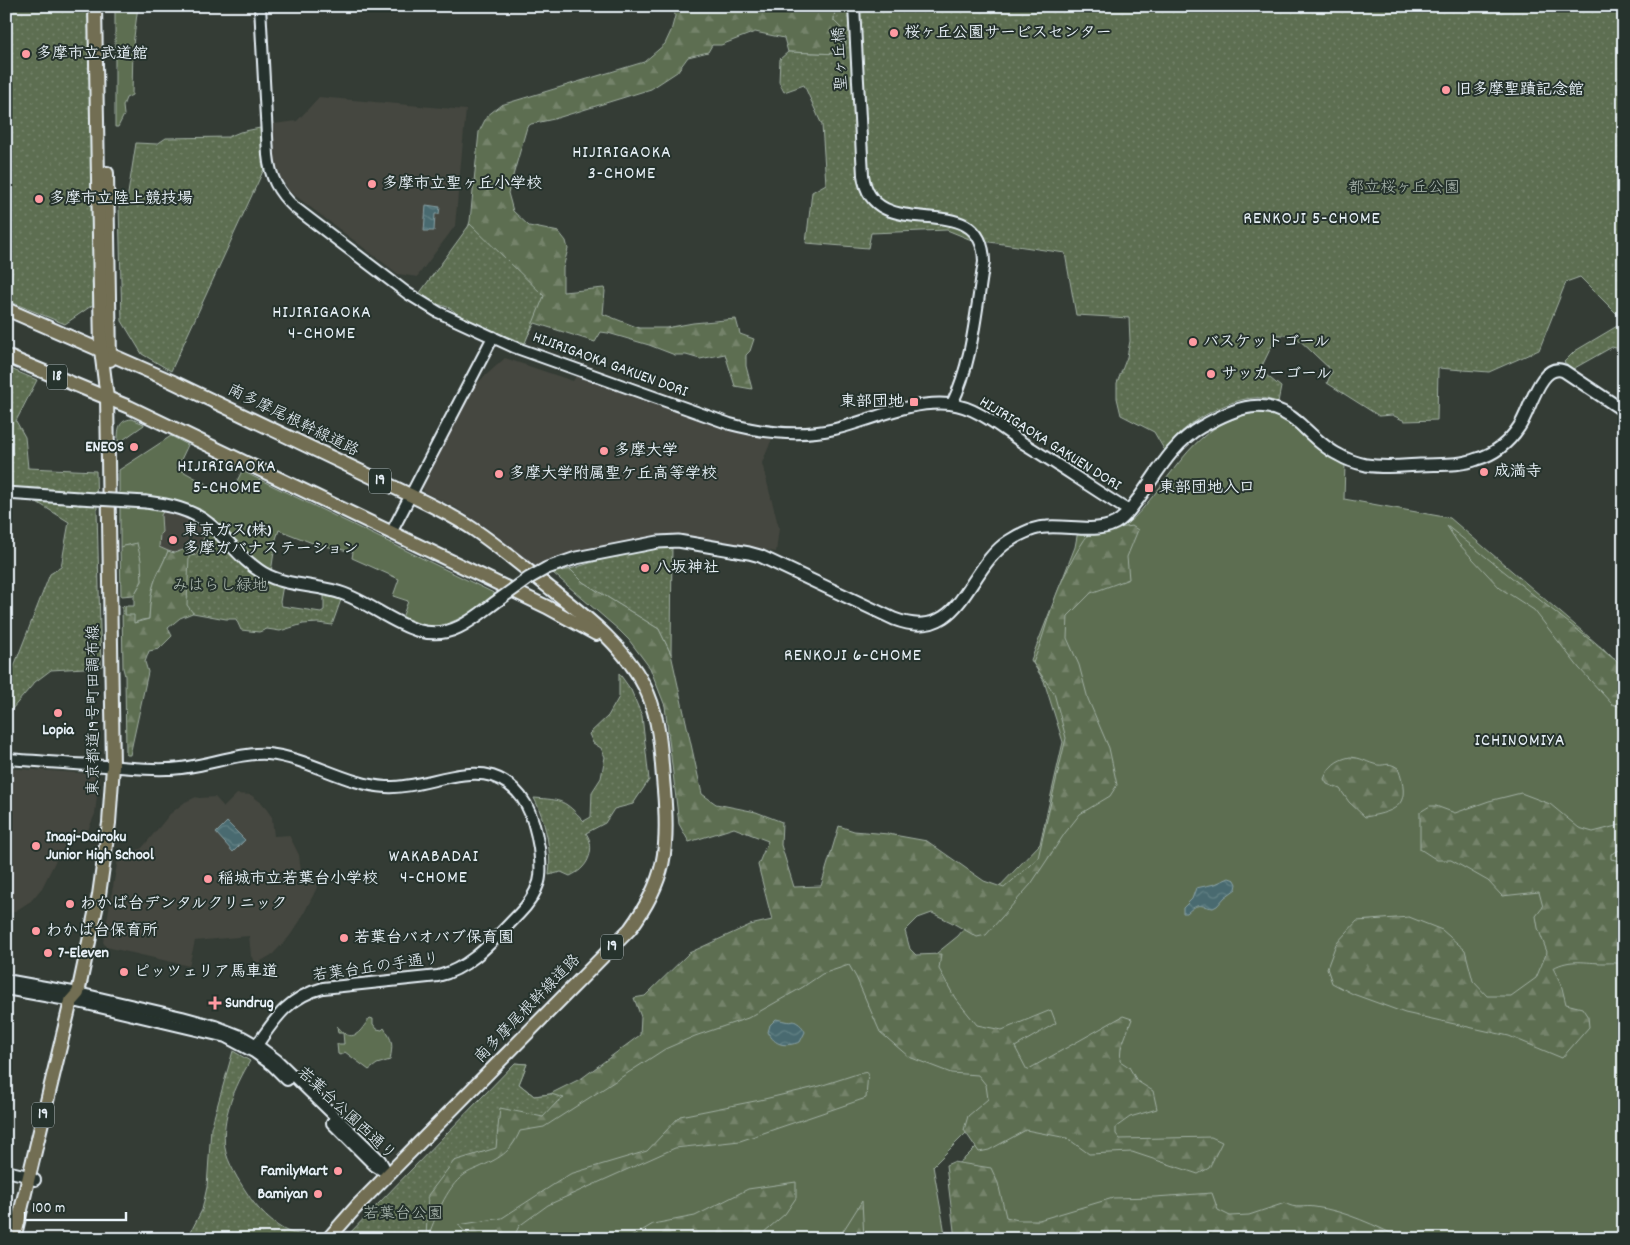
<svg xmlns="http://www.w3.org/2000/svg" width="1630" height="1245" viewBox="0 0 1630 1245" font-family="Dekko,'Klee One',sans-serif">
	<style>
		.built { fill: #44463f }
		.grass { fill: #5d6e51; stroke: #a2b0a4 }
		.forest { fill: url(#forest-firs); stroke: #a2b0a4 }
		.park { fill: url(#park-dots); stroke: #a2b0a4 }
		.water { fill: url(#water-waves); stroke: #89a1a6 }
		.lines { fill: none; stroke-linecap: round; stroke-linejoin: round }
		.tertiary-casing { stroke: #e8f1f8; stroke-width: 14 }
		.secondary-casing { stroke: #e8f1f8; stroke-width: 15 }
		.primary-casing { stroke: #e8f1f8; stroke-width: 16 }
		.tertiary { stroke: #26332d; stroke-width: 10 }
		.secondary { stroke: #26332d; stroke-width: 11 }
		.primary { stroke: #726e52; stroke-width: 12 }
		.secondary-bridge-casing { stroke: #e8f1f8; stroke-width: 15; stroke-linecap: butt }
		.secondary-bridge { stroke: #26332d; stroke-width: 11 }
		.poi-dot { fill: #ff9aa2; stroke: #26332d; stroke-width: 2 }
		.labels { text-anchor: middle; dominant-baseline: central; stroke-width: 4; stroke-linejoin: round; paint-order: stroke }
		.shield { fill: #26332d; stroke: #aeb8bb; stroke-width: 1 }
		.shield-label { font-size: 15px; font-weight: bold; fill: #e8f1f8 }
		.poi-label { font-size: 16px; font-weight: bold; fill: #e8f1f8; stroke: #26332d; text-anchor: start }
		.street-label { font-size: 16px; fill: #e8f1f8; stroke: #26332d }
		.park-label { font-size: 16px; fill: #b0bdb5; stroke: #26332d }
		.neighbourhood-label { font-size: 18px; letter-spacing: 1px; fill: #e8f1f8; stroke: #26332d }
	</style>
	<defs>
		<pattern id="forest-firs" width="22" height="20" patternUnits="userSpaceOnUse" patternTransform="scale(1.25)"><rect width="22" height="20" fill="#5d6e51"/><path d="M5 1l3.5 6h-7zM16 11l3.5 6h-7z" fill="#74836b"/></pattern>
		<pattern id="park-dots" width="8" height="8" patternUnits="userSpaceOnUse" patternTransform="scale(1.25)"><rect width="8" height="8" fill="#5d6e51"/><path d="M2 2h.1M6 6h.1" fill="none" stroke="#74836b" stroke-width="1.8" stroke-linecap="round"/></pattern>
		<pattern id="water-waves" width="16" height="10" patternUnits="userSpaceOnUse" patternTransform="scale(1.25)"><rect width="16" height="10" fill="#496b70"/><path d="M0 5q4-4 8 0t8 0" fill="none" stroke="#638185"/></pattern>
	</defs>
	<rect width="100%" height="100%" fill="#343c35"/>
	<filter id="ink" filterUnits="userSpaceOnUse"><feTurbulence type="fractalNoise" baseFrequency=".02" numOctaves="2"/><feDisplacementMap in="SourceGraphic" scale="10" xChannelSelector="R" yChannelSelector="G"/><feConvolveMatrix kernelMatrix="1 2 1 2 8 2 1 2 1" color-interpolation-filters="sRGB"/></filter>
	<g filter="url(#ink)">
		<!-- built -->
		<g class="built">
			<path d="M 319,97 L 466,110 L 455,226 L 417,277 L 398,274 L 289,191 L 281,178 L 275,160 L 273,124 L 297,121 Z"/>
			<path d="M 505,358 L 573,381 L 576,376 L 739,433 L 772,439 L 762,463 L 779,528 L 776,552 L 672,535 L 565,556 L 537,568 L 488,529 L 456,508 L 424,492 L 422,485 L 475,385 Z"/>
			<path d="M 164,510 L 184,515 L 208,529 L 196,555 L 186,549 L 173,553 L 159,547 L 160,534 L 162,532 L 161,515 Z"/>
			<path d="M 6,768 L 96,774 L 99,778 L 95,814 L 86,835 L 73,838 L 59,854 L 42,888 L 31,901 L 6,917 Z"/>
			<path d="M 237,794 L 251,795 L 262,803 L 272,817 L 274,836 L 289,835 L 299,855 L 302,880 L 322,878 L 300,921 L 289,937 L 273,954 L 256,964 L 251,956 L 249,936 L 195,941 L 189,966 L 106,947 L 103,942 L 119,853 L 133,852 L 142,848 L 170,814 L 185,802 L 196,797 L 199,798 L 215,797 L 224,807 Z"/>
		</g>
		<!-- grass -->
		<g class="grass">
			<path d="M 115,6 L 138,6 L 133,45 L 132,95 L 126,98 L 123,106 L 124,115 L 118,127 L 115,127 Z"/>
			<path d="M 1268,411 L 1276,413 L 1345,464 L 1344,499 L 1450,518 L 1624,667 L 1624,1239 L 975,1239 L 956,1165 L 965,1158 L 979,1144 L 1016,1116 L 965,1034 L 932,957 L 958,936 L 996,890 L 1040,844 L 1063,742 L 1044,681 L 1031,660 L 1075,547 L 1078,531 C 1092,532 1107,533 1120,527 C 1134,521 1143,508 1153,496 C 1188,452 1206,417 1268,411 Z"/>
			<path d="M 132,419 L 144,424 L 144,425 L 120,442 L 118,441 C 118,430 118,420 132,419 Z"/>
			<path d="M 171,436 L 188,445 L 177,468 L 219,491 L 235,485 L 242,471 L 498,595 C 482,607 460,620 440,626 C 431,628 410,622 402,618 L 408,601 L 393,596 L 399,579 L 352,558 L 353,552 L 315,544 L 279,530 L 276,539 L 271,572 L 250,557 L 201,513 L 188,505 L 168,500 L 119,495 L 119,470 Z"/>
			<path d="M 120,506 L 164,510 L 161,515 L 162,532 L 160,534 L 159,547 L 168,551 C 165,559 162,565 158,573 C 151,587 150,603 149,619 L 142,620 L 134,623 L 125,615 L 125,606 L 134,606 L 134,595 L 142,581 L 137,544 L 120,547 Z"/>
			<path d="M 846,943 L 974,1066 L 1002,1097 L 933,1166 L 946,1239 L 426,1239 L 428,1195 L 500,1108 L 543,1117 Z"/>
			<path d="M 370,1018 L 373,1019 L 373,1024 L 377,1029 L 382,1030 L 384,1028 C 393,1041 393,1044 390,1060 L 377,1064 L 369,1070 L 345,1052 L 340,1055 L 338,1054 L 337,1044 L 344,1044 L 343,1033 L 338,1033 L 337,1026 C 339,1028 342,1032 345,1034 C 358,1041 364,1024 370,1018 Z"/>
		</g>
		<!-- forest -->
		<g class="forest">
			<path d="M 674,6 L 835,6 L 834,21 L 844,31 L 846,44 L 839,54 L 788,52 L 784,38 L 755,32 L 721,45 L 712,45 L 708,52 L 688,57 L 677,72 L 651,89 L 554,119 L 531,124 L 527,127 L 508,193 L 513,211 L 529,226 L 559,232 L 566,241 L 568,249 L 563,268 L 563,292 L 604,288 L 605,291 L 603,314 L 639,328 L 666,328 L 693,323 L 736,319 L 740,334 L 754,339 L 750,351 L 746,355 L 746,366 L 752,389 L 735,386 L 725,354 L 700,359 L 686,355 L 675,355 L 649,345 L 608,333 L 601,332 L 595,342 L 535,323 L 523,344 L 464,315 L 464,242 L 470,221 L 479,132 L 487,116 L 501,105 L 644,62 L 665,44 L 671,31 L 675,16 Z"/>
			<path d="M 1132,526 L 1138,530 L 1127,557 L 1129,579 L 1091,593 L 1068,616 L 1067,638 L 1079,665 L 1088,699 L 1109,748 L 1117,785 L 1110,796 L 1080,814 L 1065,833 L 1031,884 L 986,935 L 977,937 L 951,922 L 932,913 L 918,918 L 905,931 L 910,949 L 916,955 L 941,954 L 939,969 L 955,998 L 977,1025 L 1002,1030 L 1051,1010 L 1056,1023 L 1015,1047 L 1027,1070 L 1123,1016 L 1132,1019 L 1121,1048 L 1120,1061 L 1129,1067 L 1137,1081 L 1153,1091 L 1157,1109 L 1130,1117 L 1116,1127 L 1116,1134 L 1120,1139 L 1211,1137 L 1222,1142 L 1209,1168 L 1198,1174 L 1132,1152 L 1089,1154 L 1067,1138 L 1026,1130 L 989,1150 L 979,1152 L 964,1130 L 968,1116 L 988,1099 L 986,1085 L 978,1075 L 951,1073 L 909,1057 L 880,1032 L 856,977 L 849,965 L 822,974 L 803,987 L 748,1018 L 695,1036 L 665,1049 L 544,1127 L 520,1131 C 510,1154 499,1158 478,1168 C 473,1170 468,1172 464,1175 C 446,1187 435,1219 427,1239 L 402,1239 L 436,1157 L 515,1063 L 527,1064 L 519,1084 L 534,1096 L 550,1094 L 582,1078 L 640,1035 L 641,1017 L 634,998 L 645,996 L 689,953 L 750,925 L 772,920 L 758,865 L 768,841 L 734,828 L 689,842 L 679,824 L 665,706 L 650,668 L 629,640 L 619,630 L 553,573 L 570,569 L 583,582 L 659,629 L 671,654 L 702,794 L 716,804 L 756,812 L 782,822 L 781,845 L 794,887 L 821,886 L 839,826 L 854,831 L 888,834 L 927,841 L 984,881 L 1004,888 L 1038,858 L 1066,738 L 1054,693 L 1033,663 C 1041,644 1046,624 1053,604 C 1060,582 1076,550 1090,532 Z"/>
			<path d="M 1447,526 L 1624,667 L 1624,708 L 1612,704 L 1579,668 L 1534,610 L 1500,588 L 1458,543 Z"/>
			<path d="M 137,543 L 141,560 L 142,581 L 134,595 L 121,596 L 120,547 Z"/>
			<path d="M 186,549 L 196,555 L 205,608 L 180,618 L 168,628 L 172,636 L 159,649 L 149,651 L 145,662 L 148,672 L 130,755 L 126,755 L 125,676 L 123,668 L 122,607 L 125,606 L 125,615 L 134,615 L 134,623 L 149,619 C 150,603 151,587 158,573 C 162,565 165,559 168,551 L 174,553 Z"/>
			<path d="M 1350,757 C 1362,758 1364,761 1374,764 C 1385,768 1386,760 1398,768 C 1411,804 1400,811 1365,817 L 1349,802 L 1340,789 L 1327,784 L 1324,779 C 1329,766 1336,760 1350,757 Z"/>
			<path d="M 1521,793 L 1550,804 L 1579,828 L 1593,832 L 1624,824 L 1624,848 L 1611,854 L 1611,859 L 1624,862 L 1624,965 C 1616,962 1612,963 1604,963 C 1585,963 1571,958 1553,968 L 1561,984 L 1566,1004 L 1582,1008 L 1588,1017 L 1589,1027 L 1562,1058 L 1509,1036 L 1405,1013 L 1353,994 L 1332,983 L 1327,968 L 1336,944 L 1357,921 L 1409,917 L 1442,930 L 1465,950 L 1473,981 L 1487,996 L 1511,996 L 1536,978 L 1547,952 L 1538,928 L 1536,916 L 1543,907 L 1539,892 L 1502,896 L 1488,881 L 1451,860 L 1437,860 L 1420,849 L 1420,812 L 1430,806 L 1436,806 L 1455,813 L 1489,801 Z"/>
			<path d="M 868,1072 L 866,1098 L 740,1141 L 675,1148 L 548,1205 L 519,1226 L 513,1239 L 473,1239 L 458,1225 L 502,1218 L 570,1174 L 647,1151 L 680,1116 L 760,1100 L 820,1086 L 857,1074 Z"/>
			<path d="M 953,1162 L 991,1168 L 998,1183 L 1006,1217 L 1018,1220 L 1039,1220 L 1113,1198 L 1155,1197 L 1212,1193 L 1218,1210 L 1230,1216 L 1249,1215 L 1285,1203 C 1296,1210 1304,1205 1315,1207 C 1346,1211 1376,1226 1403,1239 L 955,1239 L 946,1165 Z"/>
			<path d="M 796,1182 L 796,1198 L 785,1214 L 756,1239 L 628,1239 L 653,1224 L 695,1216 L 748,1189 Z"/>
			<path d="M 862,1201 L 864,1239 L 838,1239 Z"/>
		</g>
		<!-- park -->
		<g class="park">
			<path d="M 6,6 L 88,6 L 94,304 L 65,324 L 6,300 Z"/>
			<path d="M 835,6 L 1624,6 L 1624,321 L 1580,277 L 1566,282 L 1539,350 L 1489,372 L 1438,368 L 1437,420 L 1405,421 L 1392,415 L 1379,416 L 1327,383 L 1332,371 L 1294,335 L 1277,335 L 1260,370 L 1281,387 L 1278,402 C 1270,400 1262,397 1254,398 C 1231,399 1198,417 1180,433 C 1175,438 1170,445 1165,451 L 1154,432 L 1121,415 L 1117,398 L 1117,383 L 1127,357 L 1130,341 L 1129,318 L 1076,315 L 1065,253 L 969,239 L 947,230 L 871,233 L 868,248 L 806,243 L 812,192 L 826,184 L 822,125 L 804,85 L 784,92 L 779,82 L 780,59 L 788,52 L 839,54 L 846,44 L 844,31 L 834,21 Z"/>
			<path d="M 260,128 L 264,169 L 171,371 L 142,354 L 122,321 L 119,205 L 127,200 L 136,143 L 157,144 L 166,138 L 228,137 L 240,132 Z"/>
			<path d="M 470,224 L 544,296 L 525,343 L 497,333 L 458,315 C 451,307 445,306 436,304 C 431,303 424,297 419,294 Z"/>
			<path d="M 1624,322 L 1624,350 L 1612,347 L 1573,369 L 1564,362 L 1575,351 Z"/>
			<path d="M 6,367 L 37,380 L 16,421 L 25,437 L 28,468 L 96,471 L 101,667 L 51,670 L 35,682 L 6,716 L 6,687 L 50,574 L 61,567 L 69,522 L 14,488 L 6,488 Z"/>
			<path d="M 208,529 L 283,585 L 280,602 L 282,606 L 321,612 L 324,610 L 324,593 L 342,597 L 332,625 L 318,623 L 303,624 L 280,631 L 267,629 L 259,632 L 241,630 L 236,619 L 226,619 L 193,613 L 187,605 L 189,556 L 196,555 Z"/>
			<path d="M 672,544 L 671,654 L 659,629 L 583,582 L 570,569 L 614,556 Z"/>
			<path d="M 619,673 L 631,690 L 642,716 L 649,780 L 633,804 L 614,809 L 605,823 L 586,833 C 593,843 592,857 583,867 C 580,871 574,874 570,876 L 561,872 L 549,875 C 552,852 545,819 534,798 C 563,800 564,800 584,821 L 591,817 L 592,792 L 601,778 L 605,757 L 601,748 L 593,743 L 589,734 L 608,716 L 619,697 Z"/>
			<path d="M 233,1051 L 250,1061 C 235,1087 221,1117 225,1148 C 227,1162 239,1181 247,1193 C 255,1207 274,1226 289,1232 C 300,1235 312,1234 323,1239 L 187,1239 L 202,1210 L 207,1187 L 211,1128 Z"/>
			<path d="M 515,1063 L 527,1064 L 519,1084 L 534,1096 L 551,1094 L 564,1098 L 557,1102 L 543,1117 L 500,1108 L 496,1148 L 454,1161 L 428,1195 L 426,1239 L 344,1239 Z"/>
		</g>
		<!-- water -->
		<g class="water">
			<path d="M 426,205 L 440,207 L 439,214 L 435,214 L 434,231 L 424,231 Z"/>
			<path d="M 227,822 L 245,840 L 233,852 L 216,833 Z"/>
			<path d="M 1229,878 L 1235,880 L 1237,884 L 1236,889 L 1225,897 L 1217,906 L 1213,908 C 1199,906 1199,902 1187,913 L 1183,913 L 1183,908 L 1192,899 L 1196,888 L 1215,884 Z"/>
			<path d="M 776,1019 C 782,1020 788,1023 794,1021 C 800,1024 803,1027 805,1032 L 800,1042 C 785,1047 775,1046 768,1032 L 770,1025 Z"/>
		</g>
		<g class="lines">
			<!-- tertiary casing -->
			<g class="tertiary-casing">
				<g id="tertiary">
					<path d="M 260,6 L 268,155 C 270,177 278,192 294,207 L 407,293 L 438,312 L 514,347 L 730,424 C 764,433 800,437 835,429 C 873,420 910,400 950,404 C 977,407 1001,428 1023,443 C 1059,465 1093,489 1129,511"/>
					<path d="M 854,6 L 863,175 C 873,250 983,183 984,262 C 976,309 973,361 952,404"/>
					<path d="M 391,533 L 493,337"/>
					<path d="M 6,759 C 39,761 72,764 105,766 C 126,767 146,770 167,769 C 201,769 235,752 268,754 C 309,758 346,785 386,787 C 419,789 461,767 492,776 C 525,787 534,817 539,848 C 540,859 542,871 539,882 C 535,894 528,905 519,914 C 495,938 472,968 438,976 L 323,988 C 289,997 276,1017 257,1045"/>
					<path d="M 6,980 L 78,993 L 182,1017 L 215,1026 L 243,1037 L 257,1045 L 277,1060 L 380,1160 L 388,1174"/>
					<path d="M 6,989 L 78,1002 L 226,1037 L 254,1052 L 272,1065 L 287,1080"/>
					<path d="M 332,1123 L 375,1166 L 385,1172"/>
					<path d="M 6,1171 L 28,1176 L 35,1180"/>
				</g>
			</g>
			<!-- secondary casing -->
			<g class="secondary-casing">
				<g id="secondary">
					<path d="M 6,493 L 79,498"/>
					<path d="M 146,502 C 169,505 191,509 209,524 C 228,539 241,560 263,573 C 287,587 317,584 344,594 C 381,607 417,648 459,627 C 474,620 487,608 500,599"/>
					<path d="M 547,568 L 576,558 L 658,542 L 678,541 L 749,553 L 760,556 L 894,619 C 962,645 966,568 1009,541 C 1020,534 1035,527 1047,527 C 1069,525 1102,535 1120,520 C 1128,514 1133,505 1139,498 C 1157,473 1174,442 1201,427 C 1237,407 1266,394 1300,424 C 1312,435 1324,448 1339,455 C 1347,460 1357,463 1366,465 C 1384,468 1402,466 1420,465 C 1439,464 1459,466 1477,459 C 1495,454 1509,442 1519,427 C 1530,412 1540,361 1564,371 L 1624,411"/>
				</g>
			</g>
			<!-- primary casing -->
			<g class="primary-casing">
				<g id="primary">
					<path d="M 107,173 L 110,360"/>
					<path d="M 6,309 L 171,381 L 410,495 C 433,506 456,517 476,531 C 502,549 527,570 551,589 C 588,618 629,650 648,694 C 661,725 661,758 664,790 C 669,849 666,880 630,929 L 358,1205 L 328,1239"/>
					<path d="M 6,356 L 129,407 L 547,607 L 596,634"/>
					<path d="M 14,1239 L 71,1001 L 78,993 L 99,895 L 109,823 L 113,766 L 107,398 L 101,350 L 95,6"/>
				</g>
			</g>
			<!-- tertiary -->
			<use href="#tertiary" class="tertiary"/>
			<!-- secondary -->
			<use href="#secondary" class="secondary"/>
			<!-- primary -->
			<use href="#primary" class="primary"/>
			<!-- secondary-bridge casing -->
			<g class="secondary-bridge-casing">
				<g id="secondary-bridge">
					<path d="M 79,498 L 146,502"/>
					<path d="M 500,599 L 529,578 L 547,568"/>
				</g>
			</g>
			<!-- secondary-bridge -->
			<use href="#secondary-bridge" class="secondary-bridge"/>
		</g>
	</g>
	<!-- markers -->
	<g class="poi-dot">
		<circle cx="894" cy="33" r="5"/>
		<circle cx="26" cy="54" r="5"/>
		<circle cx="1446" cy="90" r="5"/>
		<circle cx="372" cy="184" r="5"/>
		<circle cx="39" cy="199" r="5"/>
		<circle cx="1193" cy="342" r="5"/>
		<circle cx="1211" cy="374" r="5"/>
		<rect x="909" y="397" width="10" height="10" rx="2.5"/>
		<circle cx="134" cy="447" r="5"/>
		<circle cx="604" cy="451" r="5"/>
		<circle cx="1484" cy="472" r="5"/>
		<circle cx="499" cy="474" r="5"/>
		<rect x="1144" y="483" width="10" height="10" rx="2.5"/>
		<circle cx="173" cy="540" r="5"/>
		<circle cx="645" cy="568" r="5"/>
		<circle cx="58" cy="713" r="5"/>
		<circle cx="36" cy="846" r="5"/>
		<circle cx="208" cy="879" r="5"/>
		<circle cx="70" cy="904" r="5"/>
		<circle cx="36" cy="931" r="5"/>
		<circle cx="344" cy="938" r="5"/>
		<circle cx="48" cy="953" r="5"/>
		<circle cx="124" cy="972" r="5"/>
		<path d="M212.5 995.5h5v5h5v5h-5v5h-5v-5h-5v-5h5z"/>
		<circle cx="338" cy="1171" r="5"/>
		<circle cx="318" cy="1194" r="5"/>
	</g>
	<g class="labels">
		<!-- shield labels -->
		<g class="shield">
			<rect x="47" y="364.5" width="20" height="25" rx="4"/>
			<rect x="369" y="468.5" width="22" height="25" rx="4"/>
			<rect x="601" y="934.5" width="22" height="25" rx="4"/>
			<rect x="32" y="1102.5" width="22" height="25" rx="4"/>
		</g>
		<g class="shield-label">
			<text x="57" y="377">18</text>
			<text x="380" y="481">19</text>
			<text x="612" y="947">19</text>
			<text x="43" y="1115">19</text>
		</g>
		<!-- poi labels -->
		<g class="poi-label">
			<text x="904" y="33">桜ヶ丘公園サービスセンター</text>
			<text x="36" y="54">多摩市立武道館</text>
			<text x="1456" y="90">旧多摩聖蹟記念館</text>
			<text x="382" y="184">多摩市立聖ヶ丘小学校</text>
			<text x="49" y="199">多摩市立陸上競技場</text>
			<text x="1203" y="342">バスケットゴール</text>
			<text x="1221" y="374">サッカーゴール</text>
			<text x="904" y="402" text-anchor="end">東部団地</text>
			<text x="124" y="447" text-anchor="end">ENEOS</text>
			<text x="614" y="451">多摩大学</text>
			<text x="1494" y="472">成満寺</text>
			<text x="509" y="474">多摩大学附属聖ケ丘高等学校</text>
			<text x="1159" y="488">東部団地入口</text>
			<text x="183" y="531">東京ガス(株)<tspan x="183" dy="18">多摩ガバナステーション</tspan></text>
			<text x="655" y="568">八坂神社</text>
			<text x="58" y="730" text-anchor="middle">Lopia</text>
			<text x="46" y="837">Inagi-Dairoku<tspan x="46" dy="18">Junior High School</tspan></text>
			<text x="218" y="879">稲城市立若葉台小学校</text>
			<text x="80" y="904">わかば台デンタルクリニック</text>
			<text x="46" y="931">わかば台保育所</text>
			<text x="354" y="938">若葉台バオバブ保育園</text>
			<text x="58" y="953">7-Eleven</text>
			<text x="134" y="972">ピッツェリア馬車道</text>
			<text x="225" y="1003">Sundrug</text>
			<text x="328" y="1171" text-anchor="end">FamilyMart</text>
			<text x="308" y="1194" text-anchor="end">Bamiyan</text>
		</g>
		<!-- street labels -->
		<g class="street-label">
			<text transform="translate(841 59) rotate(-93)">聖ヶ丘橋</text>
			<text transform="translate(610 365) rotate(20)">HIJIRIGAOKA GAKUEN DORI</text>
			<text transform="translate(293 421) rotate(26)">南多摩尾根幹線道路</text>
			<text transform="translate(1050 444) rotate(32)">HIJIRIGAOKA GAKUEN DORI</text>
			<text transform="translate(94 710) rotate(-90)">東京都道19号町田調布線</text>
			<text transform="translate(376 968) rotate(-8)">若葉台丘の手通り</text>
			<text transform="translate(528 1009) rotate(-46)">南多摩尾根幹線道路</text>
			<text transform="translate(346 1114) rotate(43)">若葉台公園西通り</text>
		</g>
		<!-- park labels -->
		<g class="park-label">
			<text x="1404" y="188">都立桜ヶ丘公園</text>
			<text x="220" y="586">みはらし緑地</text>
			<text x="403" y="1214">若葉台公園</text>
		</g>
		<!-- neighbourhood labels -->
		<g class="neighbourhood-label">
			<text x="622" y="153">HIJIRIGAOKA<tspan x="622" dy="21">3-CHOME</tspan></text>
			<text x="1312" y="219">RENKOJI 5-CHOME</text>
			<text x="322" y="313">HIJIRIGAOKA<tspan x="322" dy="21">4-CHOME</tspan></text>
			<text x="227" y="467">HIJIRIGAOKA<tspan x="227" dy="21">5-CHOME</tspan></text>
			<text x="853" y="656">RENKOJI 6-CHOME</text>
			<text x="1520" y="741">ICHINOMIYA</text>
			<text x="434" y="857">WAKABADAI<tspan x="434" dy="21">4-CHOME</tspan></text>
		</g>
	</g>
	<!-- margin -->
	<rect width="1630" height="1245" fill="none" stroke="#26332d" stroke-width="25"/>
	<rect x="12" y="12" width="1605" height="1220" fill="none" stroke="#e8f1f8" stroke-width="2" filter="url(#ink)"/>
	<!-- scale -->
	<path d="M25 1212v8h101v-8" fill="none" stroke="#e8f1f8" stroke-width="2.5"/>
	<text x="32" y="1212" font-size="15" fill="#e8f1f8" stroke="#26332d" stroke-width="4" paint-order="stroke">100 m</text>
</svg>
